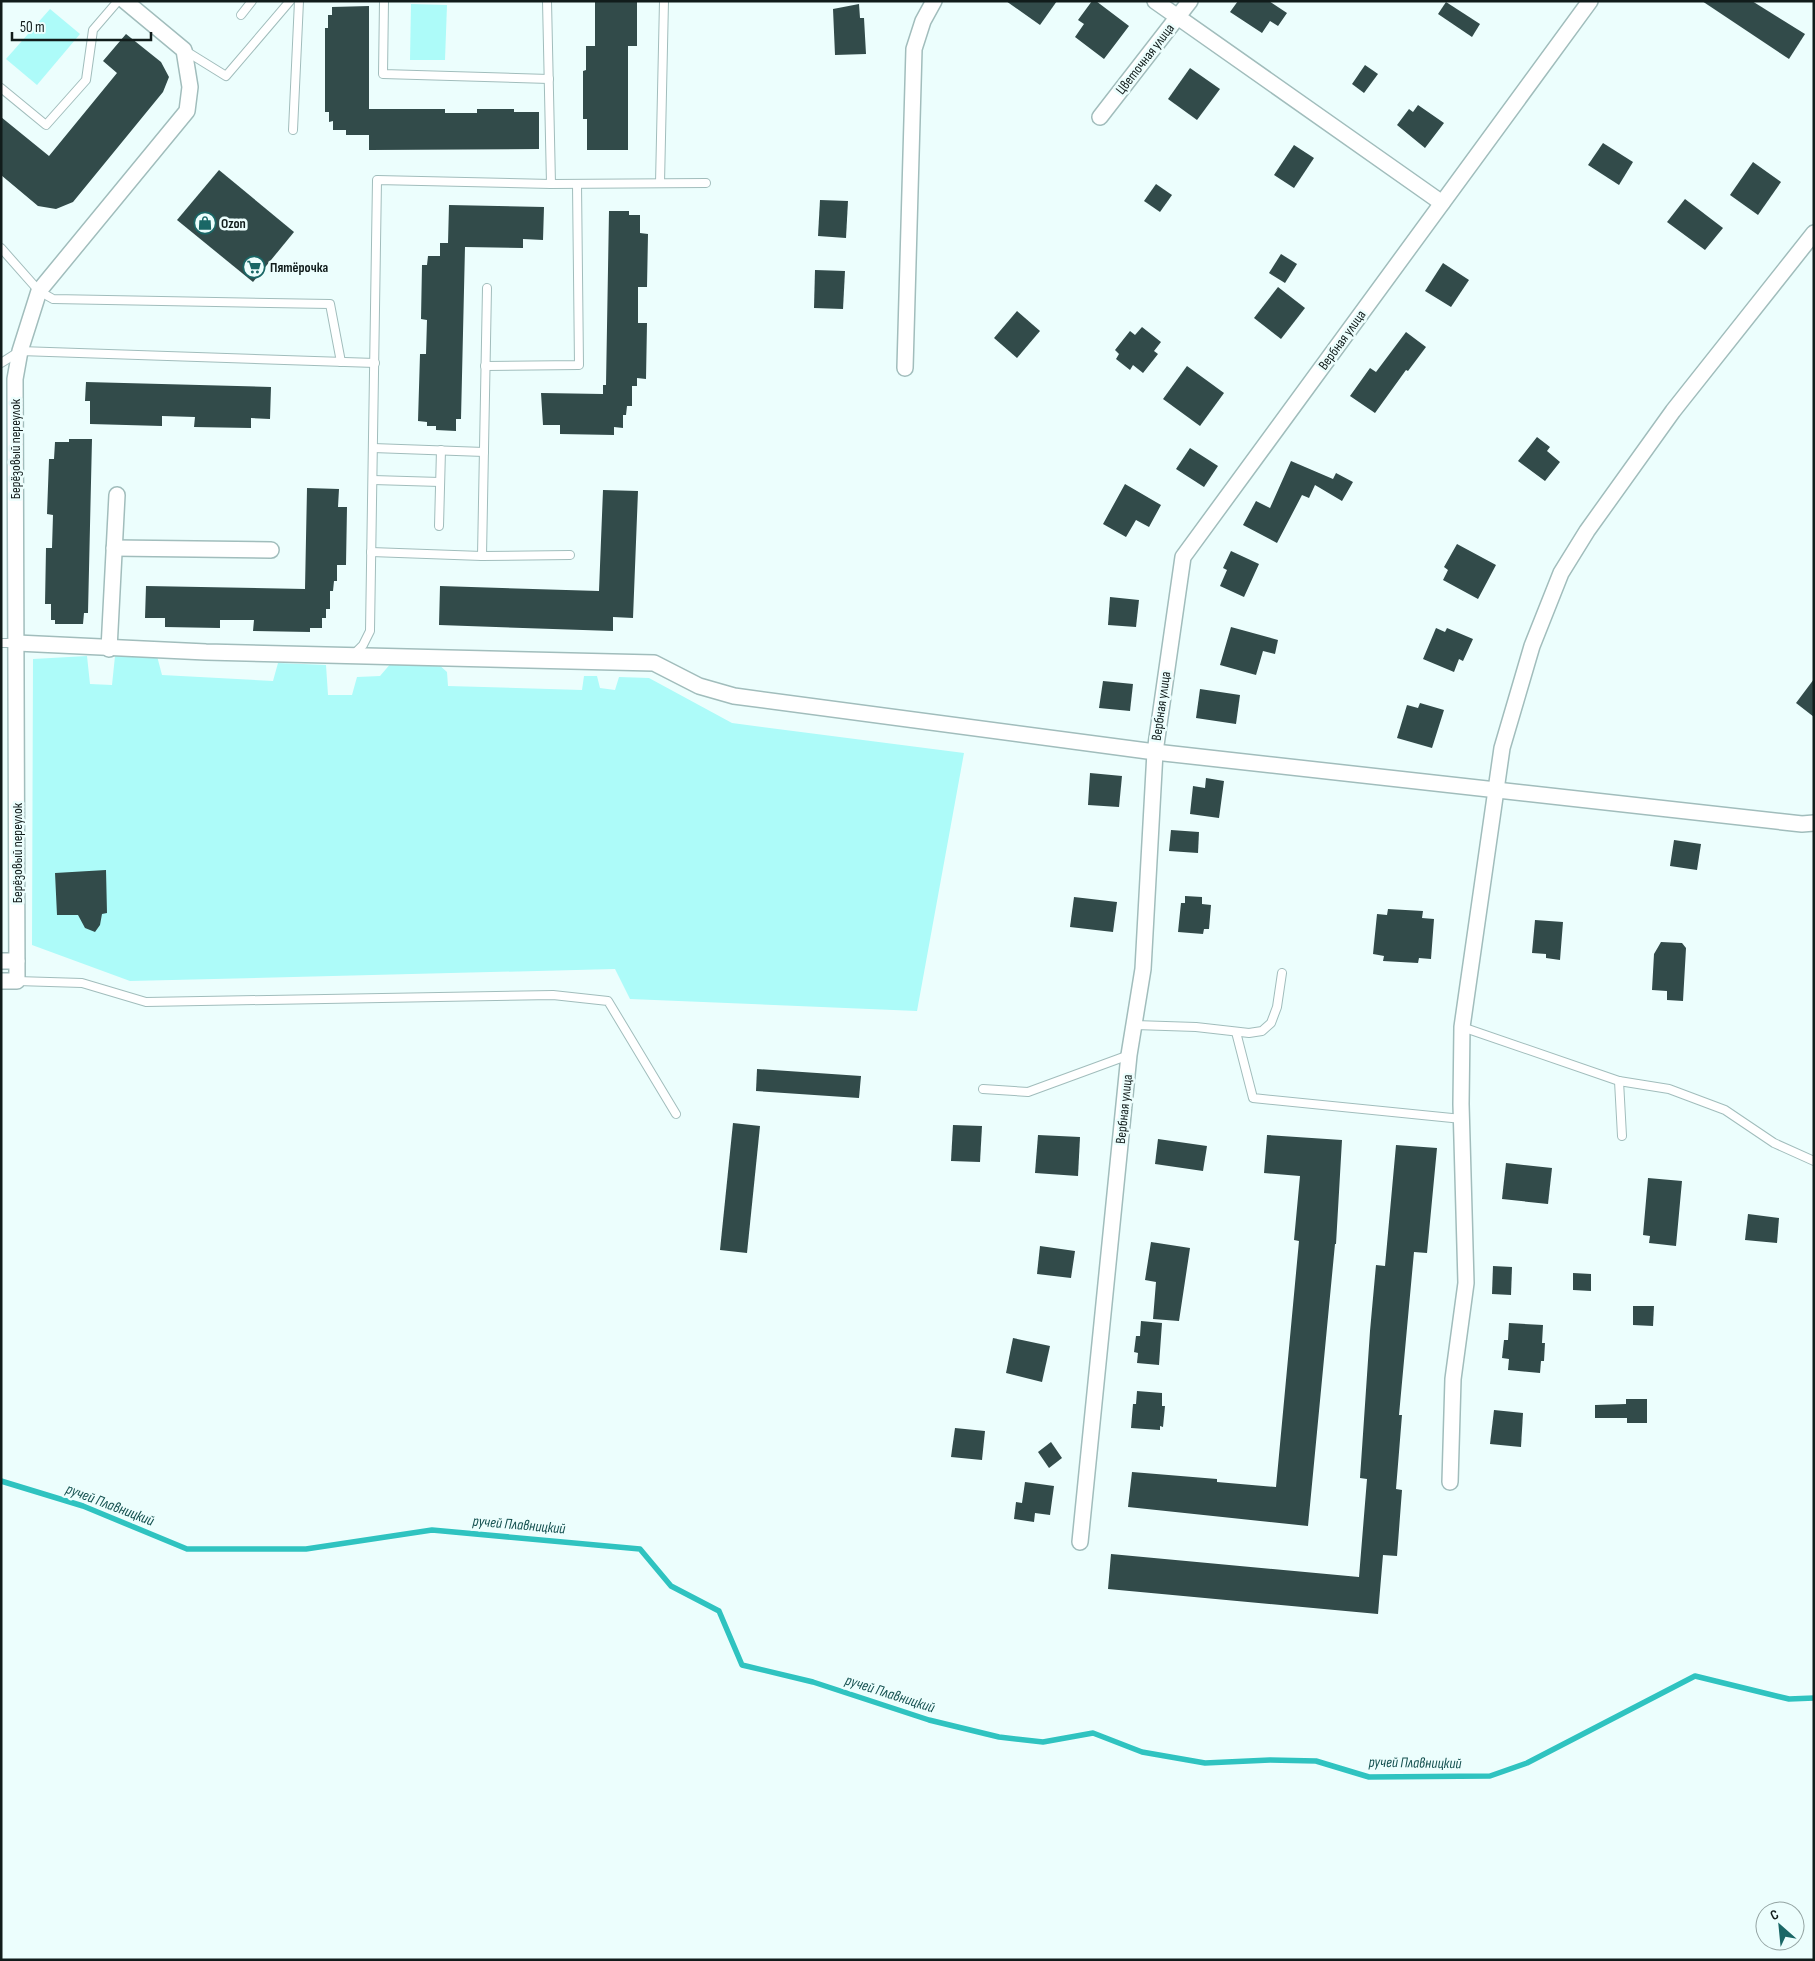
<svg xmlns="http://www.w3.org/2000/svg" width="1815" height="1961" viewBox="0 0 1815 1961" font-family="'Sofia Sans Condensed',sans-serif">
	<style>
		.green { fill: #adfbf9 }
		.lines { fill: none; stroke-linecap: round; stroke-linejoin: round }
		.stream { stroke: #2fc3c0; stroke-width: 5.5 }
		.building { fill: #324b4a }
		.service-casing { stroke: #a1bdbc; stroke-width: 10 }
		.minor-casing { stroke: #a1bdbc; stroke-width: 18 }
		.service { stroke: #fff; stroke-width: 8 }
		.minor { stroke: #fff; stroke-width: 15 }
		.labels { text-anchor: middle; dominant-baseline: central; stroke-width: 5; stroke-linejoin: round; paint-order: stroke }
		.street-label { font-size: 14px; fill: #111c1b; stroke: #ecfefd }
		.poi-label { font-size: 14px; font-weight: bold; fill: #111c1b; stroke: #ecfefd; text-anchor: start }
		.water-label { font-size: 15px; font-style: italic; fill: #155150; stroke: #ecfefd }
	</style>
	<rect width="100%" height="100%" fill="#ecfefd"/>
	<!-- green -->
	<g class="green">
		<path d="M 411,4 L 447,5 L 445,60 L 410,60 Z"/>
		<path d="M 50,9 L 80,34 L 37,85 L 6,59 Z"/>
		<path d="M 87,656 L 90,684 L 112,685 L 115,656 L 157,656 L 162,675 L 273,681 L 278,663 L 326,665 L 328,695 L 352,695 L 357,677 L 380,676 L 392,662 L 437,663 L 447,672 L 448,686 L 582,690 L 584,676 L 597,676 L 600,688 L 615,690 L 619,677 L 649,678 L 732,723 L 964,753 L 917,1011 L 630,999 L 615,969 L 130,981 L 32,945 L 33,659 Z"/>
	</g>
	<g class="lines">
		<!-- stream -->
		<path class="stream" d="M 1,1481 L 83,1506 L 187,1549 L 306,1549 L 432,1530 L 640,1549 L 671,1586 L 719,1611 L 742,1665 L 813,1682 L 929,1720 L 999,1737 L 1043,1742 L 1093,1733 L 1142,1752 L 1205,1763 L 1270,1760 L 1316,1761 L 1369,1777 L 1490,1776 L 1527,1763 L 1695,1676 L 1789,1699 L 1814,1698"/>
	</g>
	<!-- building -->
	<g class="building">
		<path d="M 595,1 L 637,1 L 637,46 L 628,46 L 628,150 L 587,150 L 587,119 L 583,119 L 583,71 L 586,70 L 586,46 L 595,46 Z"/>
		<path d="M 1006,1 L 1057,1 L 1040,25 Z"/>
		<path d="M 1092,1 L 1096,1 L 1129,26 L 1104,59 L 1075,37 L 1084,24 L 1078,20 Z"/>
		<path d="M 1238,1 L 1269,1 L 1287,13 L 1278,26 L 1270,21 L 1262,33 L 1230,12 Z"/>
		<path d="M 1702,1 L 1752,1 L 1805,34 L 1789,59 Z"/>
		<path d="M 1446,2 L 1480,24 L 1472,37 L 1438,14 Z"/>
		<path d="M 859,4 L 860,18 L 864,18 L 866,54 L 835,55 L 833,9 Z"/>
		<path d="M 369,6 L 369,109 L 445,109 L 445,113 L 477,113 L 477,109 L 514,109 L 514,112 L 539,112 L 539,149 L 369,150 L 369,135 L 346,135 L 346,130 L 333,130 L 333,121 L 329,122 L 329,112 L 325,112 L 325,28 L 328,28 L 328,15 L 332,15 L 332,7 Z"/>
		<path d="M 126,34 L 161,62 L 169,77 L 163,92 L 73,202 L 56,209 L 38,206 L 1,175 L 1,117 L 49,156 L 117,73 L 103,61 Z"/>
		<path d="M 1365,65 L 1378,74 L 1364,93 L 1352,84 Z"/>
		<path d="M 1190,68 L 1220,89 L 1197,120 L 1168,99 Z"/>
		<path d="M 1418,105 L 1444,123 L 1425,148 L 1397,125 L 1409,109 L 1413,112 Z"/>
		<path d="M 1603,143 L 1633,162 L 1619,185 L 1588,165 Z"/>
		<path d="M 1294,145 L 1314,158 L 1294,188 L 1274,175 Z"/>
		<path d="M 1753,162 L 1781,182 L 1758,215 L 1730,195 Z"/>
		<path d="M 219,170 L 294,232 L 253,282 L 177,220 Z"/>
		<path d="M 1156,184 L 1172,195 L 1160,212 L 1144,201 Z"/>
		<path d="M 1685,199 L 1723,228 L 1705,250 L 1667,222 Z"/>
		<path d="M 820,200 L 848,201 L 846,238 L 818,236 Z"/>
		<path d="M 449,205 L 544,207 L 543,240 L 523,239 L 523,248 L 465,247 L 461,419 L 456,419 L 456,431 L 436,430 L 436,426 L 427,426 L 427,422 L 418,421 L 420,354 L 426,354 L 427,320 L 421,319 L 422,265 L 427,265 L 428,256 L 440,256 L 440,243 L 448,243 Z"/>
		<path d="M 609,211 L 629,211 L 629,215 L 640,215 L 640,233 L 648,234 L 647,287 L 638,287 L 638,323 L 647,323 L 646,379 L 637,378 L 637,386 L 632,386 L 632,406 L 627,406 L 626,415 L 623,415 L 623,428 L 614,427 L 614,435 L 560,434 L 560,425 L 543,425 L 541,393 L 603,394 L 603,385 L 606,385 Z"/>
		<path d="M 1281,254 L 1297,264 L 1285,283 L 1269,273 Z"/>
		<path d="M 1443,263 L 1469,280 L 1451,307 L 1425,291 Z"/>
		<path d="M 815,270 L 845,271 L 843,309 L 814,308 Z"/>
		<path d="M 1278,287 L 1305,308 L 1281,339 L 1254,318 Z"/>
		<path d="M 1017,311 L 1040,331 L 1017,358 L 994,338 Z"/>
		<path d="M 1142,327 L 1161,342 L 1154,351 L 1158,354 L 1143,373 L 1133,365 L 1130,370 L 1116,359 L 1119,354 L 1115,350 L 1130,331 L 1135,335 Z"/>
		<path d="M 1406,332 L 1426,347 L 1408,371 L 1406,370 L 1375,413 L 1350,396 L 1370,368 L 1376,372 Z"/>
		<path d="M 1187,366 L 1224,393 L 1200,426 L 1163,399 Z"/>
		<path d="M 86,382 L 271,387 L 270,419 L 251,418 L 251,428 L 194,427 L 195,417 L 162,416 L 162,426 L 90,424 L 90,401 L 85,401 Z"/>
		<path d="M 1537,437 L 1550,447 L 1547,451 L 1560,462 L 1545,481 L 1518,461 Z"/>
		<path d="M 69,439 L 92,439 L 88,613 L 84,613 L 83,624 L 55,624 L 55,620 L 51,620 L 51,604 L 45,604 L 46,548 L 52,548 L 53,515 L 47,514 L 49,459 L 54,459 L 55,442 L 69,442 Z"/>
		<path d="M 1190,448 L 1218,466 L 1204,487 L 1176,469 Z"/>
		<path d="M 1291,461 L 1333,479 L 1336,473 L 1353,482 L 1342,501 L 1315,485 L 1309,498 L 1302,495 L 1277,543 L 1243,525 L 1256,501 L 1270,508 Z"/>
		<path d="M 1125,484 L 1161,505 L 1149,527 L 1136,520 L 1126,537 L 1103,524 Z"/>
		<path d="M 307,488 L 339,489 L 338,507 L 347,507 L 346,565 L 337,565 L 337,581 L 334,581 L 333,591 L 330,591 L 330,609 L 326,609 L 326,618 L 322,618 L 322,628 L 310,628 L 310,632 L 253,631 L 254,620 L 220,620 L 220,628 L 165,627 L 165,618 L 145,618 L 146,586 L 305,589 Z"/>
		<path d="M 603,490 L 638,491 L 633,618 L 613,617 L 613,631 L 439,625 L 440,586 L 599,591 Z"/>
		<path d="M 1457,544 L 1496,565 L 1478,599 L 1443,580 L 1448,570 L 1444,567 Z"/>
		<path d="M 1231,551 L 1259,564 L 1244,597 L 1220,586 L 1227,570 L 1223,568 Z"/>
		<path d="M 1110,597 L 1139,600 L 1136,627 L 1108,625 Z"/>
		<path d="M 1231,627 L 1278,640 L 1275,654 L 1263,651 L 1256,675 L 1220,665 Z"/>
		<path d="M 1436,628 L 1445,632 L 1447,628 L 1473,639 L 1463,661 L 1459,659 L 1454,672 L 1423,659 Z"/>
		<path d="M 1814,679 L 1814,717 L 1796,703 Z"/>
		<path d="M 1103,681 L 1133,684 L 1130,711 L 1099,708 Z"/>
		<path d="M 1200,689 L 1240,695 L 1236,724 L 1196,718 Z"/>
		<path d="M 1420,703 L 1444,710 L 1432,748 L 1397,738 L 1407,705 L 1418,708 Z"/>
		<path d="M 1090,773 L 1122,776 L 1119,807 L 1088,805 Z"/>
		<path d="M 1206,778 L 1224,781 L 1219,818 L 1190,814 L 1193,786 L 1205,788 Z"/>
		<path d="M 1171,830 L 1199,832 L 1198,853 L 1169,851 Z"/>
		<path d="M 1674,840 L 1701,844 L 1697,870 L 1670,866 Z"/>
		<path d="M 106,870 L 107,913 L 102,914 L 100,925 L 95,932 L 85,928 L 78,915 L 57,915 L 55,873 Z"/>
		<path d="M 1185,896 L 1202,897 L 1202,904 L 1211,905 L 1209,929 L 1204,929 L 1203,934 L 1178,932 L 1181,903 L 1185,903 Z"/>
		<path d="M 1074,897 L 1117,902 L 1113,932 L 1070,927 Z"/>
		<path d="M 1388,909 L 1423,911 L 1422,918 L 1434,919 L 1431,959 L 1419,958 L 1418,963 L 1383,961 L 1384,956 L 1373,954 L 1377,914 L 1387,915 Z"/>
		<path d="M 1535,920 L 1563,922 L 1560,960 L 1546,958 L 1546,954 L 1532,953 Z"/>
		<path d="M 1661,942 L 1682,943 L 1686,948 L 1683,1001 L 1667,1000 L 1667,991 L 1652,990 L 1654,954 Z"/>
		<path d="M 757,1069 L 861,1076 L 859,1098 L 756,1091 Z"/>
		<path d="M 733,1123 L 760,1126 L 747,1253 L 720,1250 Z"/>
		<path d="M 953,1125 L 982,1126 L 980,1162 L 951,1161 Z"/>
		<path d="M 1038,1135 L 1080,1137 L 1078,1176 L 1035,1173 Z"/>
		<path d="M 1267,1135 L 1342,1140 L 1336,1244 L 1335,1244 L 1308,1526 L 1128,1507 L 1132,1472 L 1217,1479 L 1217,1482 L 1276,1487 L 1299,1241 L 1294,1240 L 1300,1176 L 1264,1173 Z"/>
		<path d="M 1158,1139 L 1207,1146 L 1203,1171 L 1155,1164 Z"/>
		<path d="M 1396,1145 L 1437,1148 L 1427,1253 L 1414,1252 L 1399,1415 L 1402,1415 L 1396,1489 L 1402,1490 L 1397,1556 L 1383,1555 L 1378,1614 L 1108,1589 L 1111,1554 L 1359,1577 L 1367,1479 L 1360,1478 L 1370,1331 L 1376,1265 L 1385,1266 Z"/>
		<path d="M 1506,1163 L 1552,1168 L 1548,1204 L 1502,1199 Z"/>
		<path d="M 1648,1178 L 1682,1181 L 1676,1246 L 1649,1243 L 1650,1236 L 1643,1235 Z"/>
		<path d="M 1748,1214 L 1779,1218 L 1777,1243 L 1745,1240 Z"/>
		<path d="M 1151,1242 L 1190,1248 L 1179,1321 L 1153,1319 L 1156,1282 L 1145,1280 Z"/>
		<path d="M 1040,1246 L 1075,1251 L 1071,1278 L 1037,1274 Z"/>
		<path d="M 1493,1266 L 1512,1267 L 1511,1295 L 1492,1294 Z"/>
		<path d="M 1573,1273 L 1591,1274 L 1591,1291 L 1573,1290 Z"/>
		<path d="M 1633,1306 L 1654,1306 L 1653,1326 L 1633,1325 Z"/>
		<path d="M 1141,1321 L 1162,1323 L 1159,1365 L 1137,1363 L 1138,1353 L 1134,1352 L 1136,1336 L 1140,1336 Z"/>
		<path d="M 1509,1323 L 1543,1325 L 1542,1343 L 1545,1343 L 1544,1361 L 1541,1361 L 1540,1373 L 1508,1370 L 1509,1359 L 1502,1358 L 1504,1340 L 1508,1340 Z"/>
		<path d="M 1013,1338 L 1050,1346 L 1042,1382 L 1006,1373 Z"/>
		<path d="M 1137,1391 L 1162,1393 L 1162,1406 L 1165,1406 L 1163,1427 L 1160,1426 L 1160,1430 L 1131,1428 L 1133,1404 L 1136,1404 Z"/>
		<path d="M 1626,1399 L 1647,1399 L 1647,1423 L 1627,1423 L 1627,1418 L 1595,1418 L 1595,1405 L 1626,1404 Z"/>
		<path d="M 1494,1410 L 1523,1413 L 1521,1447 L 1490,1444 Z"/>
		<path d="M 955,1428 L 985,1431 L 982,1460 L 951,1457 Z"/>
		<path d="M 1051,1442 L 1062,1458 L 1049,1468 L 1038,1452 Z"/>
		<path d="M 1025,1482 L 1054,1486 L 1050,1515 L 1035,1513 L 1034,1522 L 1014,1519 L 1016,1502 L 1022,1503 Z"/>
	</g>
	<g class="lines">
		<!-- service casing -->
		<g class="service-casing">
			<g id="service">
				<path d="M 384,1 L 383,74 L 549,79"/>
				<path d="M 547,1 L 551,184"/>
				<path d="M 241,15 L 252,1"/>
				<path d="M 184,50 L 226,76 L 290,1"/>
				<path d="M 1,88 L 46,125 L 86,80 L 93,30 L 118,1"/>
				<path d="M 293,130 L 299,1"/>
				<path d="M 660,183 L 664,1"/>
				<path d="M 1,248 L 39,291 L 53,299 L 330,304 L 341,362"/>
				<path d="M 1,363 L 20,351 L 375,363"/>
				<path d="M 485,366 L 579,365 L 577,184"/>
				<path d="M 373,448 L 484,452"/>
				<path d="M 373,480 L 440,482"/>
				<path d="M 439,526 L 441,450"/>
				<path d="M 371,552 L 482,556 L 570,555"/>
				<path d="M 482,556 L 487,288"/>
				<path d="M 1,643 L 17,643"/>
				<path d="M 353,655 L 363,645 L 370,631 L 377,180 L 551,184 L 706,183"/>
				<path d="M 17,981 L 82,983 L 146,1002 L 553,995 L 608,1001 L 676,1114"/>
				<path d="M 1135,1025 L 1196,1027 L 1249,1033 L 1262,1031 L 1271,1023 L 1277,1007 L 1282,973"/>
				<path d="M 1462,1027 L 1619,1081 L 1669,1089 L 1725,1110 L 1774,1143 L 1814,1161"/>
				<path d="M 1236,1032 L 1253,1098 L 1462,1119"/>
				<path d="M 1619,1081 L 1622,1136"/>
				<path d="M 983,1089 L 1028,1092 L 1129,1055"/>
			</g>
		</g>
		<!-- minor casing -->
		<g class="minor-casing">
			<g id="minor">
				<path d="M 1155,1 L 1442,203"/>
				<path d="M 1100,117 L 1190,1"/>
				<path d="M 905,368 L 914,49 L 923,21 L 934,1"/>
				<path d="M 114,548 L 271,550"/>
				<path d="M 17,643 L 206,652 L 654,663 L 699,686 L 734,696 L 1155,752 L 1802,824 L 1814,823"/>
				<path d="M 109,649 L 117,495"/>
				<path d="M 1,961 L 17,961"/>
				<path d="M 1,981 L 17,981 L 15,379 L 20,351 L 39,291 L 187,111 L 190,87 L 184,50 L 125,1"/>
				<path d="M 1450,1482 L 1453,1379 L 1466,1283 L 1461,1104 L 1462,1027 L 1502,748 L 1532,646 L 1561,573 L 1587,531 L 1673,411 L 1814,233"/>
				<path d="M 1080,1542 L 1129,1055 L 1143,969 L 1155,752 L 1183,557 L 1590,1"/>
			</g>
		</g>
		<!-- service -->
		<use href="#service" class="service"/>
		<!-- minor -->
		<use href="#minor" class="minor"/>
	</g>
	<!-- icons -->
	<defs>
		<g id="shop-ring" transform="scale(1.125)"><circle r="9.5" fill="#ecfefd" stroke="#1a6766" stroke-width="1.5"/><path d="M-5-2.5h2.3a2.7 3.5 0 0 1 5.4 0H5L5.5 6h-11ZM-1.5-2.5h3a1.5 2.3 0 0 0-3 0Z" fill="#1a6766"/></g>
		<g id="supermarket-ring" transform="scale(1.125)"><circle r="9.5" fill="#ecfefd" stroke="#1a6766" stroke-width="1.5"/><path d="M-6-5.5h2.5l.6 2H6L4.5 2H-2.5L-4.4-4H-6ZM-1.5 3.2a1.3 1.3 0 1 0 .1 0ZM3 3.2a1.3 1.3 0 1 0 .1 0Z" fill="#1a6766"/></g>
	</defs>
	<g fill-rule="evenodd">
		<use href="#shop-ring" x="205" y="223"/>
		<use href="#supermarket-ring" x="254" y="267"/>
	</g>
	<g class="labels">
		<!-- street labels -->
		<g class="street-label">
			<text transform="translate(1145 59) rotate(-52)">Цветочная улица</text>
			<text transform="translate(1342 340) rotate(-54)">Вербная улица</text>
			<text transform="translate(15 449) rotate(-90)">Берёзовый переулок</text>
			<text transform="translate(1161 706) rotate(-82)">Вербная улица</text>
			<text transform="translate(17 853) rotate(-90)">Берёзовый переулок</text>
			<text transform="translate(1124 1109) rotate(-84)">Вербная улица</text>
		</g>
		<!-- poi labels -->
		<g class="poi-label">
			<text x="221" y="223">Ozon</text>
			<text x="270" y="267">Пятёрочка</text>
		</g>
		<!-- water labels -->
		<g class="water-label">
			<text transform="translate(110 1505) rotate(21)">ручей Плавницкий</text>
			<text transform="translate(519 1525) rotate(5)">ручей Плавницкий</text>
			<text transform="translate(890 1694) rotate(18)">ручей Плавницкий</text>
			<text transform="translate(1415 1763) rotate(1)">ручей Плавницкий</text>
		</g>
	</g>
	<!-- border -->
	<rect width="1815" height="1961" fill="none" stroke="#111c1b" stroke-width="5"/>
	<!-- north arrow -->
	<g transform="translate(1780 1926) rotate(333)"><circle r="24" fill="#ecfefd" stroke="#94a4a3"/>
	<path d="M0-4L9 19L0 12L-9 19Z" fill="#1a6766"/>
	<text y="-8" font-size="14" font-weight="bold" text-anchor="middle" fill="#111c1b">С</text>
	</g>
	<!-- scale -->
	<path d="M12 32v8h139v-8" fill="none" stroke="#111c1b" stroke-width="2.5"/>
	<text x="20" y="32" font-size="15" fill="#111c1b" stroke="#ecfefd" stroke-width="4" paint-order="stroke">50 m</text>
</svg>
